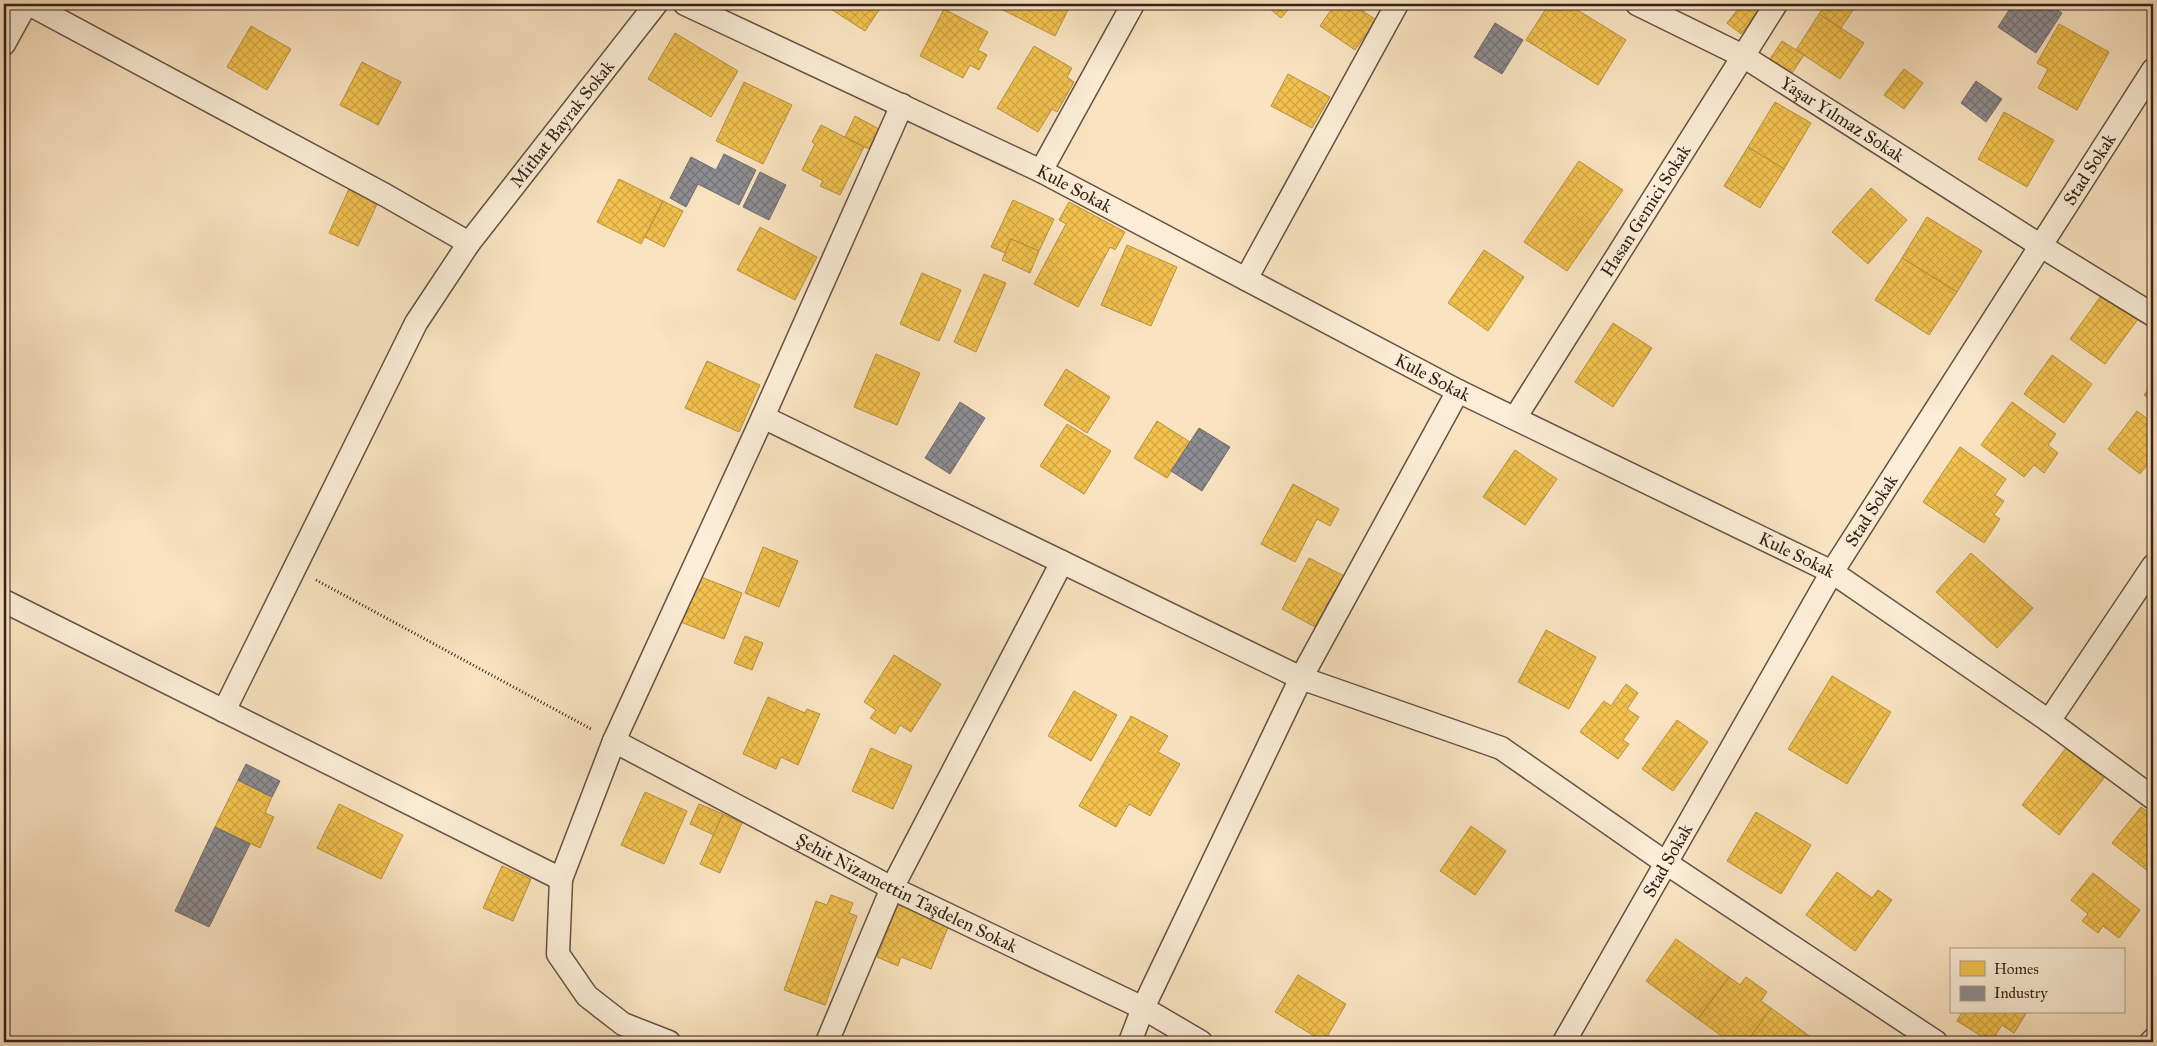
<svg xmlns="http://www.w3.org/2000/svg" width="2157" height="1046" viewBox="0 0 2157 1046" font-family="'IM FELL Great Primer',serif">
	<style>
		.homes { fill: url(#homes-cross-hatch); stroke: #b9913e }
		.industry { fill: url(#industry-cross-hatch); stroke: #736d6d }
		.lines { fill: none; stroke-linecap: round; stroke-linejoin: round }
		.minor-casing { stroke: #665242; stroke-width: 25 }
		.path { stroke: #352117; stroke-width: 3; stroke-dasharray: 1 2.5; stroke-linecap: butt }
		.minor { stroke: #fbedd7; stroke-width: 22 }
		.labels { text-anchor: middle; dominant-baseline: central; stroke-width: 5; stroke-linejoin: round; paint-order: stroke }
		.street-label { font-size: 18px; fill: #352117; stroke: #fbedd7 }
	</style>
	<defs>
		<pattern id="homes-cross-hatch" width="8" height="8" patternUnits="userSpaceOnUse" patternTransform="scale(1.25)"><rect width="8" height="8" fill="#f2c14e"/><path d="M0 0l8 8M0 8l8-8" fill="none" stroke="#d0a643"/></pattern>
		<pattern id="industry-cross-hatch" width="8" height="8" patternUnits="userSpaceOnUse" patternTransform="scale(1.25)"><rect width="8" height="8" fill="#8d8d92"/><path d="M0 0l8 8M0 8l8-8" fill="none" stroke="#747376"/></pattern>
	</defs>
	<rect width="100%" height="100%" fill="#f9e3c1"/>
	<filter id="stains"><feTurbulence type="fractalNoise" baseFrequency=".004" numOctaves="4"/><feColorMatrix values="0 0 0 0 .2 0 0 0 0 .09 0 0 0 0 .02 0 0 0 .5 -.17"/></filter>
	<radialGradient id="worn" r=".72"><stop offset=".6" stop-color="#630" stop-opacity="0"/><stop offset="1" stop-color="#630" stop-opacity=".3"/></radialGradient>
	<!-- homes -->
	<g class="homes">
		<path d="M 823,4 L 883,4 L 865,31 Z"/>
		<path d="M 1004,4 L 1055,4 L 1068,10 L 1055,36 L 1001,9 Z"/>
		<path d="M 1264,4 L 1293,4 L 1281,18 Z"/>
		<path d="M 1335,4 L 1353,4 L 1376,20 L 1355,50 L 1320,26 Z"/>
		<path d="M 1549,4 L 1568,4 L 1626,40 L 1598,85 L 1526,40 Z"/>
		<path d="M 1742,4 L 1746,4 L 1758,13 L 1741,34 L 1727,23 Z"/>
		<path d="M 1825,4 L 1857,4 L 1841,28 L 1819,14 Z"/>
		<path d="M 944,9 L 988,32 L 978,50 L 987,55 L 979,70 L 970,65 L 963,78 L 920,56 Z"/>
		<path d="M 1819,14 L 1864,43 L 1840,79 L 1796,50 Z"/>
		<path d="M 2059,24 L 2109,52 L 2077,110 L 2038,88 L 2048,69 L 2037,63 Z"/>
		<path d="M 251,26 L 291,49 L 267,90 L 227,67 Z"/>
		<path d="M 675,33 L 738,71 L 711,117 L 648,79 Z"/>
		<path d="M 1782,41 L 1804,55 L 1792,73 L 1770,59 Z"/>
		<path d="M 1034,46 L 1072,68 L 1067,77 L 1074,82 L 1057,112 L 1052,109 L 1038,132 L 997,108 Z"/>
		<path d="M 362,62 L 401,82 L 378,125 L 340,105 Z"/>
		<path d="M 1904,69 L 1923,83 L 1904,109 L 1884,95 Z"/>
		<path d="M 1288,74 L 1330,97 L 1312,128 L 1271,106 Z"/>
		<path d="M 744,82 L 792,105 L 763,164 L 716,141 Z"/>
		<path d="M 1775,102 L 1811,123 L 1784,169 L 1748,147 Z"/>
		<path d="M 2004,112 L 2054,140 L 2027,187 L 1978,159 Z"/>
		<path d="M 855,116 L 879,129 L 869,149 L 845,137 Z"/>
		<path d="M 821,125 L 864,147 L 840,195 L 820,186 L 823,181 L 802,170 L 815,144 L 812,142 Z"/>
		<path d="M 1748,147 L 1784,169 L 1760,208 L 1724,186 Z"/>
		<path d="M 1579,161 L 1623,190 L 1567,271 L 1524,242 Z"/>
		<path d="M 619,179 L 663,201 L 641,244 L 597,222 Z"/>
		<path d="M 1871,188 L 1907,220 L 1868,264 L 1832,232 Z"/>
		<path d="M 349,189 L 378,202 L 358,246 L 329,233 Z"/>
		<path d="M 1013,200 L 1054,219 L 1039,251 L 1011,239 L 1005,253 L 991,247 Z"/>
		<path d="M 663,201 L 683,211 L 664,247 L 645,237 Z"/>
		<path d="M 1069,202 L 1125,232 L 1115,250 L 1110,247 L 1078,307 L 1034,284 L 1066,224 L 1059,220 Z"/>
		<path d="M 1927,217 L 1982,251 L 1957,292 L 1902,258 Z"/>
		<path d="M 760,227 L 817,257 L 795,300 L 737,270 Z"/>
		<path d="M 1011,239 L 1039,251 L 1030,273 L 1002,260 Z"/>
		<path d="M 1127,245 L 1177,267 L 1151,326 L 1101,305 Z"/>
		<path d="M 1484,250 L 1524,277 L 1488,331 L 1448,303 Z"/>
		<path d="M 1902,258 L 1957,292 L 1929,335 L 1875,300 Z"/>
		<path d="M 922,273 L 961,290 L 939,341 L 900,324 Z"/>
		<path d="M 984,274 L 1006,283 L 976,352 L 954,342 Z"/>
		<path d="M 2106,289 L 2141,315 L 2105,364 L 2070,339 Z"/>
		<path d="M 1613,323 L 1652,348 L 1613,407 L 1575,382 Z"/>
		<path d="M 876,354 L 920,373 L 897,425 L 854,407 Z"/>
		<path d="M 2052,355 L 2092,384 L 2064,423 L 2024,394 Z"/>
		<path d="M 707,361 L 760,385 L 739,432 L 685,408 Z"/>
		<path d="M 1066,369 L 1110,397 L 1087,433 L 1044,405 Z"/>
		<path d="M 2153,383 L 2153,402 L 2144,395 Z"/>
		<path d="M 2012,402 L 2056,434 L 2048,445 L 2058,453 L 2044,473 L 2034,465 L 2024,477 L 1981,445 Z"/>
		<path d="M 2137,411 L 2153,423 L 2153,458 L 2140,474 L 2108,449 Z"/>
		<path d="M 1157,421 L 1190,442 L 1167,478 L 1134,458 Z"/>
		<path d="M 1067,424 L 1111,451 L 1084,494 L 1040,466 Z"/>
		<path d="M 1960,447 L 2006,479 L 1995,495 L 2004,501 L 1994,515 L 2000,519 L 1984,543 L 1923,502 Z"/>
		<path d="M 1515,450 L 1557,479 L 1525,525 L 1483,497 Z"/>
		<path d="M 1293,484 L 1339,509 L 1330,526 L 1317,519 L 1295,562 L 1261,544 Z"/>
		<path d="M 763,547 L 798,561 L 779,607 L 745,593 Z"/>
		<path d="M 1971,553 L 2033,608 L 1997,648 L 1936,592 Z"/>
		<path d="M 1309,558 L 1352,580 L 1344,595 L 1335,590 L 1315,627 L 1282,609 Z"/>
		<path d="M 696,575 L 742,593 L 724,639 L 678,621 Z"/>
		<path d="M 1546,630 L 1596,657 L 1569,709 L 1518,682 Z"/>
		<path d="M 745,636 L 763,643 L 752,670 L 734,663 Z"/>
		<path d="M 894,655 L 941,684 L 911,732 L 900,725 L 895,734 L 870,718 L 876,710 L 864,702 Z"/>
		<path d="M 1832,676 L 1891,712 L 1847,784 L 1788,749 Z"/>
		<path d="M 1626,684 L 1638,693 L 1627,709 L 1639,717 L 1623,740 L 1629,744 L 1618,759 L 1580,732 L 1604,701 L 1611,706 Z"/>
		<path d="M 1074,691 L 1117,715 L 1091,761 L 1048,736 Z"/>
		<path d="M 768,697 L 805,713 L 807,709 L 820,714 L 798,765 L 781,757 L 776,769 L 743,754 Z"/>
		<path d="M 1131,716 L 1168,736 L 1158,752 L 1180,764 L 1150,816 L 1129,804 L 1116,827 L 1079,806 Z"/>
		<path d="M 1677,720 L 1708,742 L 1673,791 L 1642,769 Z"/>
		<path d="M 871,748 L 912,766 L 893,809 L 852,791 Z"/>
		<path d="M 2066,748 L 2104,778 L 2059,835 L 2022,805 Z"/>
		<path d="M 238,780 L 272,797 L 265,813 L 274,817 L 260,848 L 215,827 Z"/>
		<path d="M 645,792 L 687,811 L 664,864 L 621,845 Z"/>
		<path d="M 339,804 L 403,835 L 381,879 L 317,848 Z"/>
		<path d="M 699,804 L 723,814 L 714,835 L 690,824 Z"/>
		<path d="M 2141,807 L 2153,816 L 2153,867 L 2149,872 L 2112,843 Z"/>
		<path d="M 1756,812 L 1811,845 L 1781,894 L 1727,861 Z"/>
		<path d="M 723,814 L 742,823 L 720,873 L 700,864 Z"/>
		<path d="M 1471,826 L 1506,851 L 1475,895 L 1440,871 Z"/>
		<path d="M 502,866 L 531,879 L 513,921 L 483,908 Z"/>
		<path d="M 1837,872 L 1872,898 L 1878,890 L 1892,900 L 1855,951 L 1806,915 Z"/>
		<path d="M 2093,873 L 2140,910 L 2119,938 L 2103,926 L 2098,933 L 2082,921 L 2088,914 L 2071,900 Z"/>
		<path d="M 831,895 L 853,903 L 849,913 L 857,916 L 825,1005 L 784,990 L 816,901 L 827,905 Z"/>
		<path d="M 898,905 L 949,925 L 931,969 L 901,957 L 898,966 L 877,957 Z"/>
		<path d="M 1676,939 L 1729,977 L 1698,1019 L 1646,981 Z"/>
		<path d="M 1298,975 L 1346,1004 L 1324,1042 L 1275,1012 Z"/>
		<path d="M 1729,977 L 1740,985 L 1746,977 L 1767,992 L 1761,1001 L 1771,1008 L 1747,1042 L 1730,1042 L 1698,1019 Z"/>
		<path d="M 1771,1008 L 1815,1040 L 1813,1042 L 1747,1042 Z"/>
		<path d="M 1962,1012 L 2027,1012 L 2014,1033 L 2002,1025 L 1991,1042 L 1957,1021 Z"/>
	</g>
	<!-- industry -->
	<g class="industry">
		<path d="M 2013,4 L 2049,4 L 2062,13 L 2036,53 L 1998,27 Z"/>
		<path d="M 1495,23 L 1523,40 L 1502,74 L 1474,57 Z"/>
		<path d="M 1976,81 L 2002,99 L 1986,122 L 1961,103 Z"/>
		<path d="M 724,154 L 756,170 L 739,205 L 698,184 L 686,207 L 670,198 L 691,157 L 716,170 Z"/>
		<path d="M 760,172 L 786,185 L 769,220 L 743,207 Z"/>
		<path d="M 960,402 L 985,418 L 950,474 L 925,458 Z"/>
		<path d="M 1199,428 L 1230,447 L 1202,491 L 1171,471 Z"/>
		<path d="M 246,764 L 280,781 L 272,797 L 238,780 Z"/>
		<path d="M 215,827 L 250,844 L 209,927 L 175,911 Z"/>
	</g>
	<g class="lines">
		<!-- minor casing -->
		<g class="minor-casing">
			<g id="minor">
				<path d="M 29,4 L 385,195 L 469,243"/>
				<path id="s1" d="M 685,4 L 1041,171 L 1458,391 L 1832,572 L 2049,721 L 2153,798"/>
				<path id="s2" d="M 1637,4 L 1743,56 L 2041,246 L 2153,315"/>
				<path d="M 4,44 L 26,4"/>
				<path d="M 1041,171 L 1133,4"/>
				<path d="M 1246,279 L 1397,4"/>
				<path d="M 763,417 L 1301,678 L 1501,748 L 1666,863 L 1936,1042"/>
				<path id="s3" d="M 1515,418 L 1776,4"/>
				<path d="M 4,601 L 561,879"/>
				<path id="s4" d="M 224,711 L 416,323 L 469,243 L 656,4"/>
				<path d="M 2049,721 L 2153,566"/>
				<path id="s5" d="M 614,741 L 892,888 L 1143,1008 L 1201,1042"/>
				<path d="M 669,1042 L 623,1024 L 587,996 L 558,954 L 561,879 L 614,741 L 763,417 L 902,105"/>
				<path d="M 827,1042 L 892,888 L 1062,562"/>
				<path d="M 1130,1042 L 1143,1008 L 1301,678 L 1458,391"/>
				<path id="s6" d="M 1564,1042 L 1832,572 L 2153,70"/>
				<path d="M 2151,1042 L 2153,1040"/>
			</g>
		</g>
		<!-- path -->
		<path class="path" d="M 316,580 L 591,729"/>
		<!-- minor -->
		<use href="#minor" class="minor"/>
	</g>
	<g class="labels">
		<!-- street labels -->
		<g class="street-label">
			<text stroke="none"><textPath href="#s2" startOffset="236">Yaşar Yılmaz Sokak</textPath></text>
			<text stroke="none"><textPath href="#s4" startOffset="680">Mithat Bayrak Sokak</textPath></text>
			<text stroke="none"><textPath href="#s6" startOffset="1019">Stad Sokak</textPath></text>
			<text stroke="none"><textPath href="#s1" startOffset="431">Kule Sokak</textPath></text>
			<text stroke="none"><textPath href="#s3" startOffset="245">Hasan Gemici Sokak</textPath></text>
			<text stroke="none"><textPath href="#s1" startOffset="836">Kule Sokak</textPath></text>
			<text stroke="none"><textPath href="#s6" startOffset="614">Stad Sokak</textPath></text>
			<text stroke="none"><textPath href="#s1" startOffset="1241">Kule Sokak</textPath></text>
			<text stroke="none"><textPath href="#s6" startOffset="209">Stad Sokak</textPath></text>
			<text stroke="none"><textPath href="#s5" startOffset="330">Şehit Nizamettin Taşdelen Sokak</textPath></text>
		</g>
	</g>
	<!-- margin -->
	<rect width="2157" height="1046" fill="none" stroke="#f9e3c1" stroke-width="20"/>
	<rect x="5" y="5" width="2147" height="1036" fill="none" stroke="#352117" stroke-width="2.5"/>
	<rect x="10" y="10" width="2137" height="1026" fill="none" stroke="#352117"/>
	<!-- legend -->
	<rect x="1950" y="948" width="175" height="65" fill="#fbedd7" stroke="#ac9b8a"/>
	<rect x="1960" y="961" width="25" height="15" fill="#f2c14e" stroke="#ac9b8a"/>
	<text x="1994" y="974" font-size="15" fill="#352117">Homes</text>
	<rect x="1960" y="986" width="25" height="15" fill="#8d8d92" stroke="#ac9b8a"/>
	<text x="1994" y="998" font-size="15" fill="#352117">Industry</text>
	<rect width="100%" height="100%" filter="url(#stains)"/>
	<rect width="100%" height="100%" fill="url(#worn)"/>
</svg>
